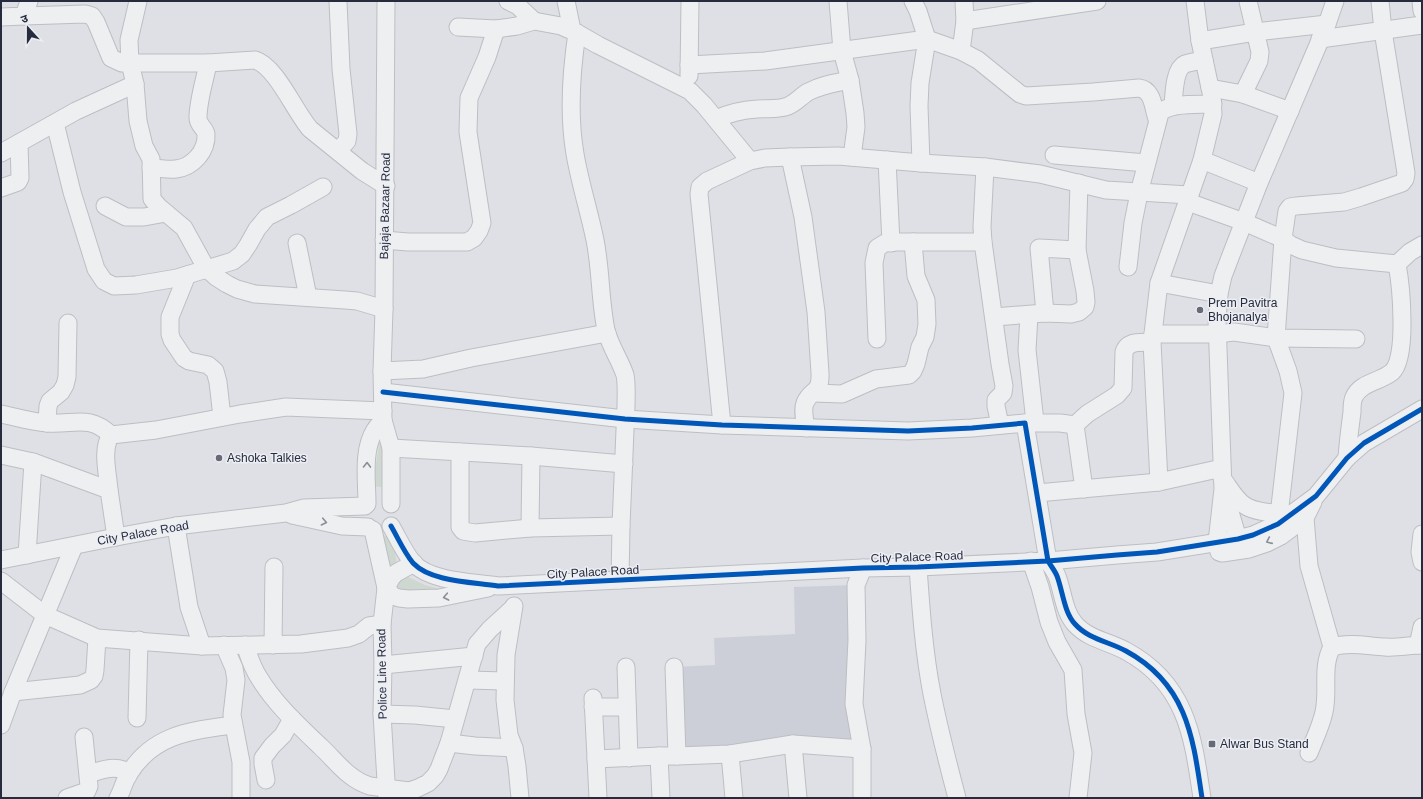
<svg xmlns="http://www.w3.org/2000/svg" width="1423" height="799" viewBox="0 0 1423 799" font-family="Helvetica,'Noto Sans Devanagari',sans-serif">
	<style>
		.built { fill: #cdcfd8 }
		.green { fill: #ced8d0 }
		.lines { fill: none; stroke-linecap: round; stroke-linejoin: round }
		.minor-casing { stroke: #bdbec3; stroke-width: 19 }
		.minor { stroke: #eeeff1; stroke-width: 17 }
		.cycleway-casing { stroke: #eceef4; stroke-width: 8 }
		.cycleway { stroke: #0057b8; stroke-width: 5 }
		.oneway { stroke: #8a8e97 }
		.poi-dot { fill: #676b78; stroke: #eceef4; stroke-width: 1.5 }
		.labels { text-anchor: middle; dominant-baseline: central; stroke-width: 3; stroke-linejoin: round; paint-order: stroke }
		.street-label { font-size: 12px; fill: #262c3d; stroke: #eceef4 }
		.poi-label { font-size: 12px; fill: #262c3d; stroke: #eceef4; text-anchor: start }
	</style>
	<rect width="100%" height="100%" fill="#dfe0e5"/>
	<!-- built -->
	<path class="built" d="M 856,585 L 862,749 L 677,756 L 674,667 L 715,665 L 714,638 L 795,634 L 794,587 Z"/>
	<!-- green -->
	<g class="green">
		<path d="M 380,440 L 384,456 L 388,488 L 372,486 Z"/>
		<path d="M 392,534 L 397,564 L 388,566 L 381,537 Z"/>
		<path d="M 404,575 L 425,585 L 444,590 L 407,593 L 395,588 Z"/>
	</g>
	<g class="lines">
		<!-- minor casing -->
		<g class="minor-casing">
			<g id="minor">
				<path d="M 138,1 L 129,40 L 130,63 L 135,84 L 138,121 L 144,146 L 151,159 L 152,199 L 159,207 L 184,228 L 206,268 L 216,277 L 227,284 L 237,289 L 255,294 L 345,300 L 357,301 L 384,309"/>
				<path d="M 386,1 L 384,309 L 382,371 L 383,420 L 391,448 L 391,504"/>
				<path d="M 508,1 L 518,6 L 534,21"/>
				<path d="M 566,1 L 572,30"/>
				<path d="M 838,1 L 842,51 L 850,80 L 855,113 L 856,127 L 852,157"/>
				<path d="M 913,1 L 918,11 L 927,39 L 920,83 L 919,106 L 921,163"/>
				<path d="M 1421,1 L 1422,11"/>
				<path d="M 24,16 L 85,14 L 92,16 L 96,22 L 111,58 L 122,63 L 208,63 L 255,60 C 276,66 295,112 310,129 L 362,171 L 386,186"/>
				<path d="M 1,17 L 24,16 L 29,1"/>
				<path d="M 965,21 L 1097,1"/>
				<path d="M 458,27 L 496,29 L 517,26 L 534,21 L 561,26 L 577,33 L 598,45 L 690,91 L 704,105 L 750,161"/>
				<path d="M 577,33 C 571,73 568,113 575,154 C 580,183 589,211 595,240 C 601,270 600,301 606,330 C 610,346 620,360 625,375 C 627,385 626,396 626,406 L 621,526 L 620,580"/>
				<path d="M 1320,39 L 1422,25"/>
				<path d="M 1200,41 L 1255,32 L 1327,24"/>
				<path d="M 961,51 L 965,21 L 964,1"/>
				<path d="M 689,65 L 765,61 L 927,39 L 961,51 L 978,60 L 1020,94 L 1026,96 L 1093,92 L 1139,88 C 1153,90 1153,107 1157,119"/>
				<path d="M 689,76 L 690,1"/>
				<path d="M 1210,88 L 1243,94 L 1290,111"/>
				<path d="M 1243,94 L 1259,61 L 1260,52 L 1248,1"/>
				<path d="M 1173,106 C 1174,95 1174,69 1185,64 C 1191,62 1198,61 1204,60"/>
				<path d="M 716,119 C 729,113 742,110 757,109 C 767,108 779,110 788,106 C 796,103 801,96 808,92 C 821,85 835,83 850,80"/>
				<path d="M 55,123 L 72,192 L 96,269 L 104,281 L 114,286 L 136,285 L 177,278 L 233,261 L 242,254 L 248,245 L 257,229 L 267,217 L 291,205 L 323,187"/>
				<path d="M 338,151 L 347,141 L 348,134 L 341,69 L 338,1"/>
				<path d="M 1,153 L 76,111 L 135,84"/>
				<path d="M 1054,155 L 1146,163"/>
				<path d="M 790,157 L 803,217 L 816,312 L 820,373 C 821,395 811,388 805,403 C 802,410 805,421 806,428"/>
				<path d="M 887,160 L 891,243"/>
				<path d="M 1202,160 L 1259,183"/>
				<path d="M 985,167 L 982,227 L 983,242 L 1000,364 L 1004,386 L 1003,393 L 996,400 L 996,406 L 1000,425"/>
				<path d="M 151,168 C 159,168 169,170 176,169 C 193,167 207,151 206,134 C 205,128 198,125 198,118 C 198,100 205,80 208,63"/>
				<path d="M 1,188 L 18,182 L 20,178 L 19,143"/>
				<path d="M 1188,202 L 1244,222 L 1283,239 L 1291,245 L 1302,250 L 1336,258 L 1397,264"/>
				<path d="M 105,206 L 126,217 L 144,217 L 166,213"/>
				<path d="M 384,240 L 408,242 L 467,242 L 474,238 L 479,231 L 482,223 L 468,132 L 469,98 L 487,57 L 496,29"/>
				<path d="M 297,243 L 308,297"/>
				<path d="M 1128,267 L 1133,223 L 1139,193 L 1160,113 C 1170,102 1198,105 1213,104"/>
				<path d="M 187,275 L 170,317 L 170,334 L 172,340 L 184,358 L 189,361 L 208,365 L 215,371 L 218,382 L 222,417"/>
				<path d="M 1159,283 L 1219,294"/>
				<path d="M 1045,313 L 1039,248 L 1077,250"/>
				<path d="M 1029,315 L 1027,350 L 1035,422"/>
				<path d="M 994,317 L 1045,313 L 1071,314 L 1079,312 L 1085,307 L 1086,302 L 1085,291 L 1077,250 L 1079,183"/>
				<path d="M 1153,334 L 1217,334 L 1234,332 L 1276,338 L 1356,339"/>
				<path d="M 877,339 L 874,263 L 877,248 L 885,243 L 895,242 L 983,242"/>
				<path d="M 382,371 L 423,369 L 471,358 L 607,333"/>
				<path d="M 383,392 L 625,419 L 722,425 L 908,431 L 972,428 L 1025,423 L 1048,561 C 1051,566 1055,571 1057,576 C 1063,592 1064,612 1075,624 C 1088,639 1110,642 1126,651 C 1187,684 1193,737 1202,798"/>
				<path d="M 813,393 L 842,394 L 876,379 L 909,375 L 913,371 L 916,364 L 920,347 L 925,337 L 927,324 L 926,300 L 916,276 L 913,242"/>
				<path d="M 1,414 C 16,417 31,422 47,423 C 74,425 89,414 111,435"/>
				<path d="M 47,423 L 48,406 L 50,401 L 61,392 L 65,385 L 67,377 L 68,323"/>
				<path d="M 1025,423 L 1060,423 L 1075,425 L 1087,414 L 1117,395 L 1123,388 L 1124,352 C 1128,340 1141,343 1152,342"/>
				<path d="M 722,425 L 699,194 L 700,187 L 707,181 L 750,161 L 765,158 L 790,157 L 838,156 L 921,163 L 985,167 L 1040,174 L 1106,190 L 1189,195"/>
				<path d="M 1075,425 L 1084,489"/>
				<path d="M 391,448 L 531,456 L 624,464"/>
				<path d="M 460,452 L 460,527 L 463,531 L 475,533 L 530,528 L 621,526"/>
				<path d="M 1,455 L 33,462 L 109,490 L 116,537"/>
				<path d="M 1347,458 C 1348,442 1350,427 1352,412 C 1352,407 1352,401 1354,397 C 1361,382 1380,382 1392,372 C 1408,358 1401,285 1397,264 L 1410,252 L 1422,245"/>
				<path d="M 1222,478 C 1229,487 1235,499 1244,505 C 1256,513 1275,513 1290,514"/>
				<path d="M 1159,482 L 1152,342 L 1159,283 L 1202,160 L 1213,114 L 1212,97 L 1200,41 L 1195,1"/>
				<path d="M 109,490 C 108,474 101,449 111,435 L 156,430 L 240,414 L 286,407 L 383,411"/>
				<path d="M 1037,493 L 1159,482 L 1222,468"/>
				<path d="M 1225,495 L 1241,549"/>
				<path d="M 367,504 C 367,481 362,450 375,430 C 377,426 381,423 383,420"/>
				<path d="M 1302,512 L 1305,518 L 1309,566 L 1332,647"/>
				<path d="M 292,515 L 342,526 L 368,527"/>
				<path d="M 1278,524 L 1293,393 L 1288,371 L 1276,338 L 1283,239 L 1287,211 L 1290,207 L 1296,206 L 1344,202 L 1361,197 L 1402,183 L 1405,179 L 1406,173 L 1383,31 L 1380,1"/>
				<path d="M 176,526 L 189,607 L 202,646"/>
				<path d="M 391,526 C 398,538 404,552 413,563 C 431,582 473,582 498,586 L 863,568 L 918,567 L 1048,561 L 1117,555 L 1157,552 L 1238,539 L 1253,535 L 1278,524 L 1316,496 L 1347,458 L 1364,443 L 1422,409"/>
				<path d="M 530,528 L 531,456"/>
				<path d="M 373,530 L 386,588 L 393,596 L 399,598 L 408,599 L 439,598 L 488,588"/>
				<path d="M 1422,534 L 1420,552 L 1422,562"/>
				<path d="M 1219,552 L 1217,542 L 1223,489 L 1217,320 L 1219,294 L 1223,276 L 1231,255 L 1259,183 L 1327,24 L 1335,1"/>
				<path d="M 1222,553 L 1249,549 L 1267,543 L 1281,536 L 1305,518 L 1313,502"/>
				<path d="M 27,555 L 33,462"/>
				<path d="M 1,560 L 116,537 L 176,526 L 286,513 L 304,508 L 365,506"/>
				<path d="M 1031,561 L 1040,587 L 1049,622 L 1057,642 L 1073,670 L 1076,714 L 1083,753 L 1078,798"/>
				<path d="M 918,567 C 921,610 924,653 932,694 C 939,729 948,764 957,798"/>
				<path d="M 1,581 L 45,615 L 97,638 L 202,646 L 301,644 L 348,638 L 359,634 L 369,626 L 382,624"/>
				<path d="M 514,606 L 506,655 L 505,700 L 509,735 L 514,748 L 517,766 L 520,798"/>
				<path d="M 224,645 L 234,668 L 236,680 L 232,715 L 241,762 L 241,798"/>
				<path d="M 245,645 C 249,656 252,667 258,676 C 274,703 298,725 321,747 C 336,761 349,780 370,786 L 409,791 L 418,788 L 428,783 L 435,776 L 439,769 L 449,743 L 477,644 L 490,629 L 513,608"/>
				<path d="M 273,645 L 274,567"/>
				<path d="M 1418,645 L 1422,627"/>
				<path d="M 383,665 L 474,656"/>
				<path d="M 626,667 L 629,758"/>
				<path d="M 674,667 L 677,756"/>
				<path d="M 468,680 L 505,681"/>
				<path d="M 13,692 L 80,685 L 91,680 L 94,676 L 95,670 L 97,638"/>
				<path d="M 593,698 L 598,798"/>
				<path d="M 593,707 L 627,707"/>
				<path d="M 382,714 L 415,715 L 455,719"/>
				<path d="M 137,718 L 139,640"/>
				<path d="M 1,725 L 13,692 L 74,546"/>
				<path d="M 449,743 L 475,746 L 514,748"/>
				<path d="M 793,744 L 798,798"/>
				<path d="M 1309,753 C 1314,740 1321,726 1324,712 C 1329,691 1321,667 1332,647 C 1349,642 1367,646 1385,647 C 1397,648 1410,645 1422,645"/>
				<path d="M 730,754 L 734,798"/>
				<path d="M 659,756 L 661,798"/>
				<path d="M 596,759 L 659,756 L 677,756 L 730,754 L 793,744 L 862,749"/>
				<path d="M 89,774 C 101,770 111,766 124,770 L 128,776"/>
				<path d="M 266,780 L 263,764 L 263,758 L 272,746 L 283,735 L 292,719"/>
				<path d="M 67,798 L 87,791 L 89,786 L 84,737"/>
				<path d="M 118,798 C 122,791 124,782 128,775 C 153,734 190,731 233,725"/>
				<path d="M 387,798 L 382,714 L 383,665 L 382,624 L 386,588 L 392,577 L 396,573 L 414,563"/>
				<path d="M 862,798 L 862,749 L 854,704 L 857,640 L 856,585 L 863,568"/>
			</g>
		</g>
		<!-- minor -->
		<use href="#minor" class="minor"/>
		<!-- cycleway casing -->
		<g class="cycleway-casing">
			<g id="cycleway">
				<path d="M 383,392 L 625,419 L 722,425 L 908,431 L 972,428 L 1025,423 L 1048,561 C 1051,566 1055,571 1057,576 C 1063,592 1064,612 1075,624 C 1088,639 1110,642 1126,651 C 1187,684 1193,737 1202,798"/>
				<path d="M 391,526 C 398,538 404,552 413,563 C 431,582 473,582 498,586 L 863,568 L 918,567 L 1048,561 L 1117,555 L 1157,552 L 1238,539 L 1253,535 L 1278,524 L 1316,496 L 1347,458 L 1364,443 L 1422,409"/>
			</g>
		</g>
		<!-- cycleway -->
		<use href="#cycleway" class="cycleway"/>
	</g>
	<!-- one-way arrows -->
	<defs><path id="oneway-chevron" d="M-2-3.5L2.5 0L-2 3.5" fill="none" stroke-width="1.6" stroke-linecap="round" stroke-linejoin="round"/></defs>
	<g class="oneway">
		<use href="#oneway-chevron" transform="translate(367 465) rotate(-89)"/>
		<use href="#oneway-chevron" transform="translate(324 522) rotate(12)"/>
		<use href="#oneway-chevron" transform="translate(1269 541) rotate(156)"/>
		<use href="#oneway-chevron" transform="translate(446 597) rotate(169)"/>
	</g>
	<!-- markers -->
	<g class="poi-dot">
		<circle cx="1200" cy="310" r="4"/>
		<circle cx="219" cy="458" r="4"/>
		<rect x="1208" y="740" width="8" height="8" rx="2"/>
	</g>
	<g class="labels">
		<!-- street labels -->
		<g class="street-label">
			<text transform="translate(385 206) rotate(-89)">Bajaja Bazaar Road</text>
			<text transform="translate(143 533) rotate(-10)">City Palace Road</text>
			<text transform="translate(917 557) rotate(-2)">City Palace Road</text>
			<text transform="translate(593 572) rotate(-3)">City Palace Road</text>
			<text transform="translate(382 674) rotate(-91)">Police Line Road</text>
		</g>
		<!-- poi labels -->
		<g class="poi-label">
			<text x="1208" y="303">Prem Pavitra<tspan x="1208" dy="14">Bhojanalya</tspan></text>
			<text x="227" y="458">Ashoka Talkies</text>
			<text x="1220" y="744">Alwar Bus Stand</text>
		</g>
	</g>
	<!-- border -->
	<rect width="1423" height="799" fill="none" stroke="#262c3d" stroke-width="4"/>
	<!-- north arrow -->
	<g transform="translate(28 28) rotate(339)" stroke="#eceef4" stroke-width="3" paint-order="stroke">
	<path d="M0-3L7 15L0 10L-7 15Z" fill="#262c3d"/>
	<text y="-6" font-size="11" font-weight="bold" text-anchor="middle" fill="#262c3d">उ</text>
	</g>
</svg>
